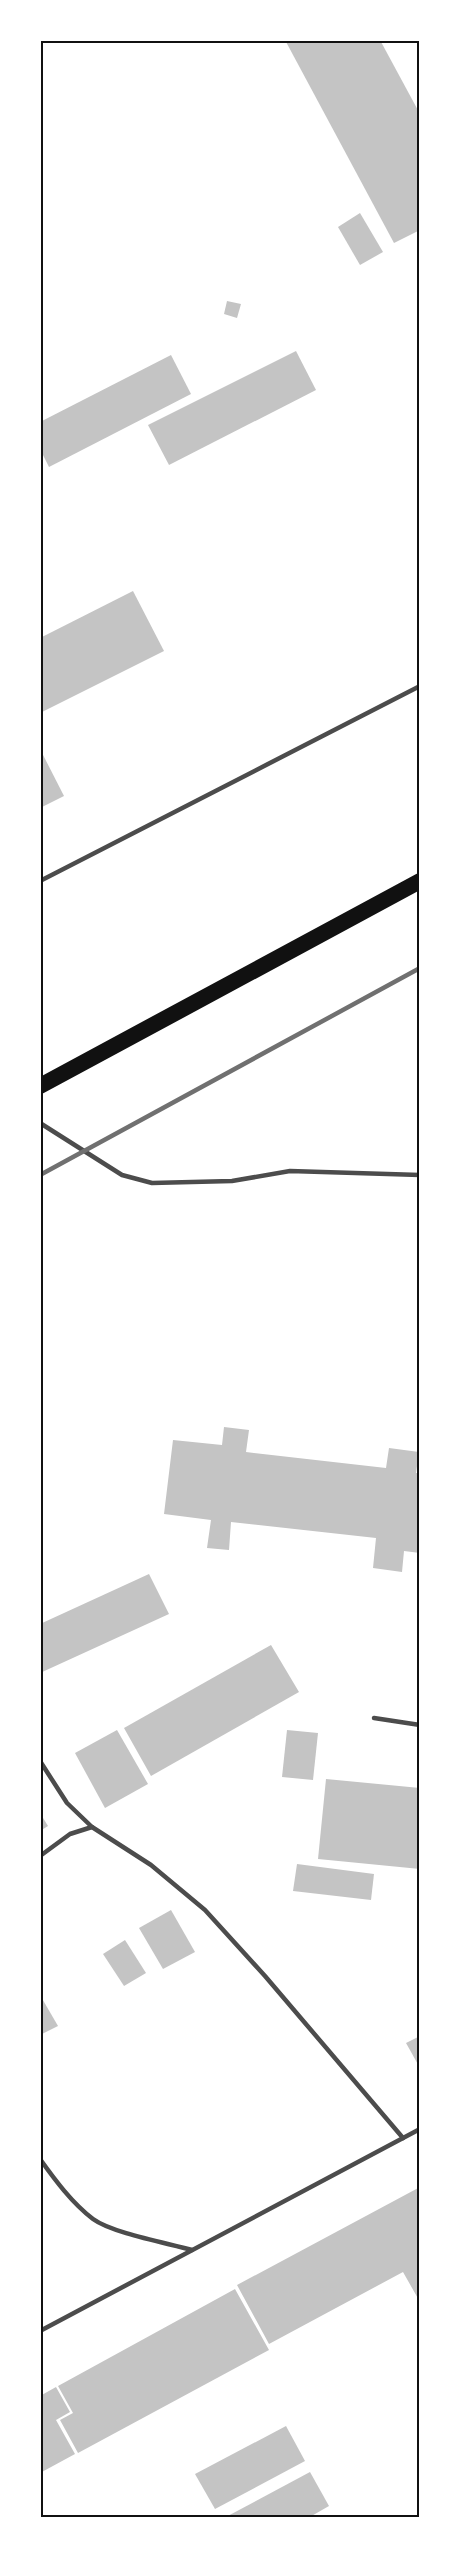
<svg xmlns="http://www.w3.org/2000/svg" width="460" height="2558" viewBox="0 0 460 2558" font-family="'Fira Sans',sans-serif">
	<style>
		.building { fill: #c4c4c4 }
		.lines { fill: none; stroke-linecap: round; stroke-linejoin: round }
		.service { stroke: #4c4c4c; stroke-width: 4.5 }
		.trunk { stroke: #111; stroke-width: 16 }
		.rail { stroke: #707070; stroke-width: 4.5 }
		.neatline { fill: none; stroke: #111; stroke-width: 2 }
	</style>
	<rect width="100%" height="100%" fill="#fff"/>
	<!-- building -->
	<g class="building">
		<path d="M 285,40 L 380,40 L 420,114 L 420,230 L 394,243 Z"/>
		<path d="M 360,213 L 383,252 L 360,265 L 338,227 Z"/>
		<path d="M 227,301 L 241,304 L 237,318 L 224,314 Z"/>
		<path d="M 296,351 L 316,390 L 169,465 L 148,425 Z"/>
		<path d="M 171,355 L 191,394 L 49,467 L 40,449 L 40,422 Z"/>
		<path d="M 133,591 L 164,651 L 40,713 L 40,638 Z"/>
		<path d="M 40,749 L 64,796 L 40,808 Z"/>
		<path d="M 224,1427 L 249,1430 L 246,1452 L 386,1468 L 389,1448 L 419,1452 L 416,1473 L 420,1473 L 420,1553 L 404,1551 L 402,1572 L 373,1568 L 376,1538 L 231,1522 L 229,1550 L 207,1548 L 211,1520 L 164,1514 L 173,1440 L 222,1445 Z"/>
		<path d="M 149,1574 L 169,1614 L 40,1673 L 40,1624 Z"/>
		<path d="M 271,1645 L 299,1692 L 151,1776 L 124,1728 Z"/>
		<path d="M 117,1730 L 148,1784 L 105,1808 L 75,1753 Z"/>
		<path d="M 287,1730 L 318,1733 L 313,1780 L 282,1777 Z"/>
		<path d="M 326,1779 L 420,1788 L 420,1869 L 318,1859 Z"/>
		<path d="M 40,1813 L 48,1826 L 40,1831 Z"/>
		<path d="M 297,1864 L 374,1874 L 371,1900 L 293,1891 Z"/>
		<path d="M 171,1910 L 195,1952 L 163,1969 L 139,1928 Z"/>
		<path d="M 125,1940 L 146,1973 L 124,1986 L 103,1954 Z"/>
		<path d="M 40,1995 L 58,2026 L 40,2035 Z"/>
		<path d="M 420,2036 L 420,2068 L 406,2043 Z"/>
		<path d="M 420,2187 L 420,2302 L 403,2272 L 269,2344 L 237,2285 Z"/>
		<path d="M 235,2289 L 269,2350 L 78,2453 L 60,2420 L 73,2413 L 58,2386 Z"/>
		<path d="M 56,2387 L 70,2412 L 56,2420 L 75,2454 L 40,2473 L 40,2396 Z"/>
		<path d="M 286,2426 L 305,2461 L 215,2509 L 195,2474 Z"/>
		<path d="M 310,2472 L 329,2506 L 308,2518 L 224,2518 Z"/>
	</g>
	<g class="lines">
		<!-- service -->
		<g class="service">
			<path d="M 40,881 L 420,686"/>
			<path d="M 40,1123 L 122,1175 L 152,1183 L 232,1181 L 290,1171 L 420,1175"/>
			<path d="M 374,1718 L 420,1725"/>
			<path d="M 40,1761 L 67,1803 L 92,1827 L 151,1865 L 205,1910 L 265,1976 L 403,2138"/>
			<path d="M 40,1856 L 70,1834 L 92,1827"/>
			<path d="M 40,2159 C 55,2180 72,2203 93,2219 C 112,2233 167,2243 192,2250"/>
			<path d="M 40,2331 L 420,2129"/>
		</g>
		<!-- trunk -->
		<path class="trunk" d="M 40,1086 L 420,881"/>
		<!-- rail -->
		<path class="rail" d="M 40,1175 L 420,968"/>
	</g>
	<!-- border -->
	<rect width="460" height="2558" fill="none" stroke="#ffffff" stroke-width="84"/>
	<rect x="42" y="42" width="376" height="2474" class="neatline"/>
</svg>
